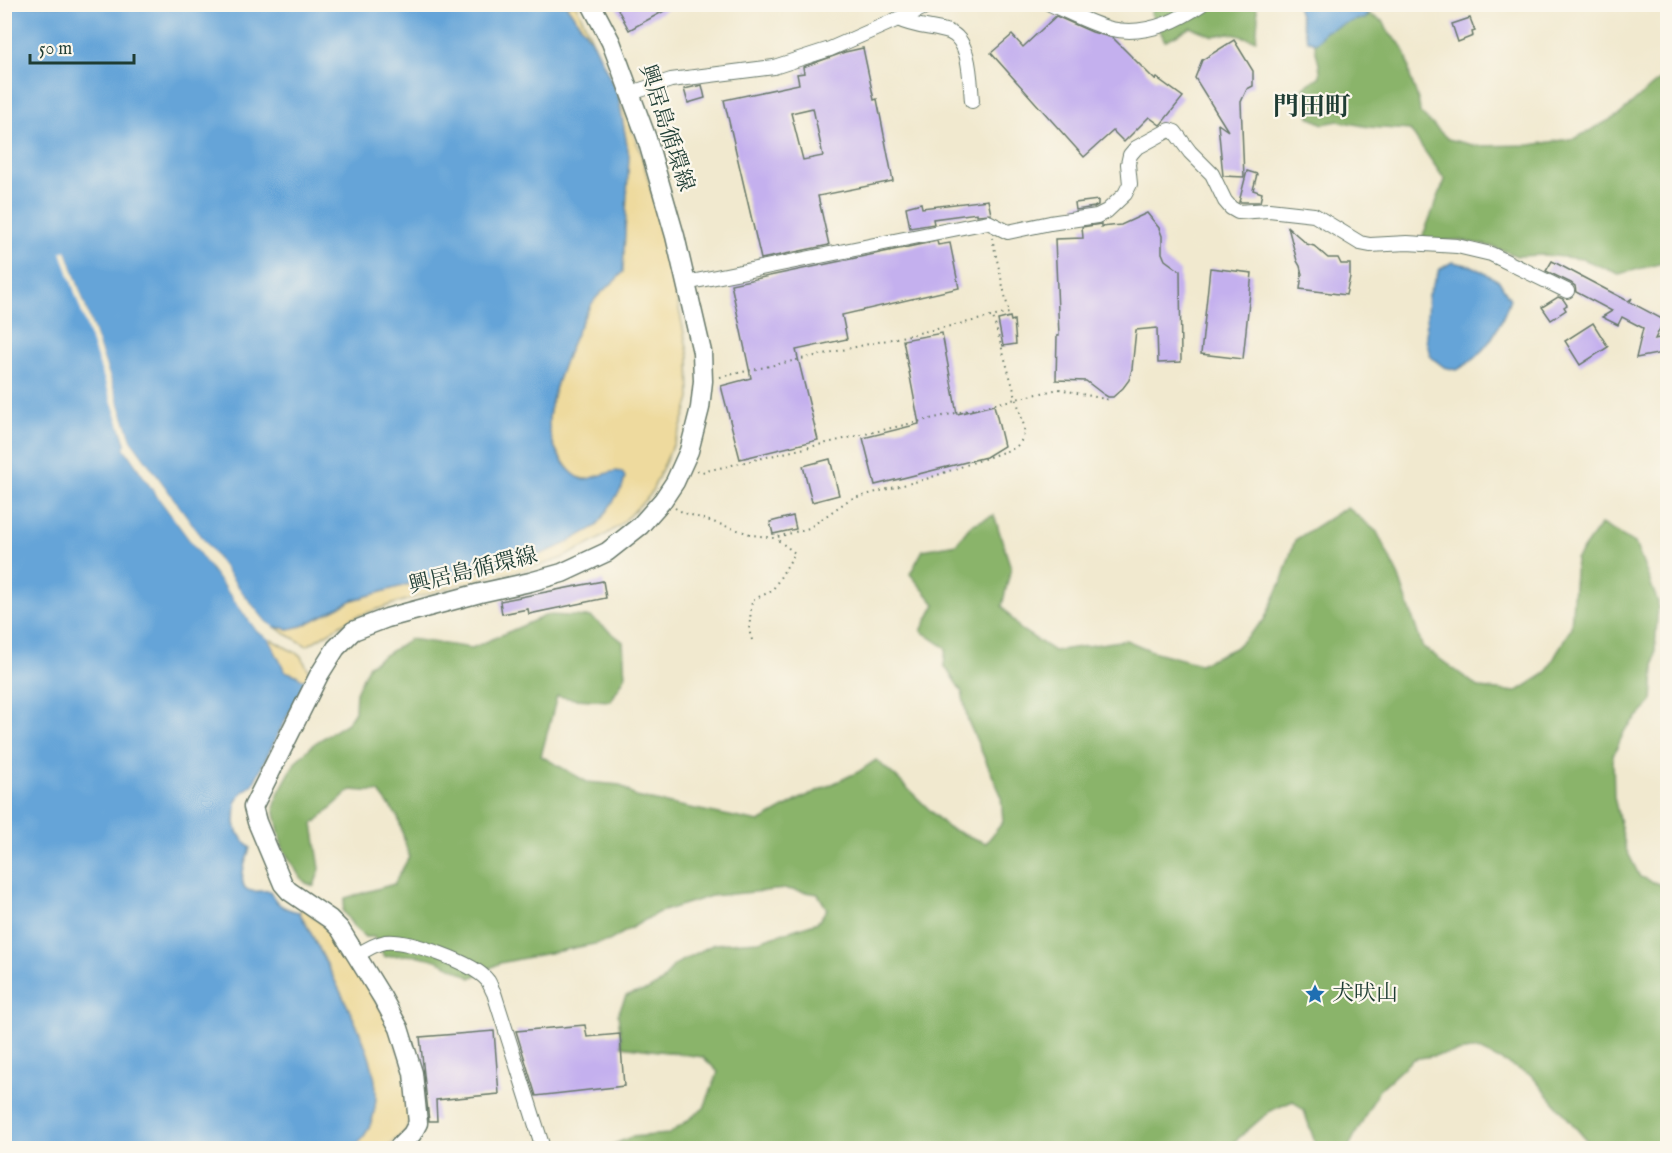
<svg xmlns="http://www.w3.org/2000/svg" width="1672" height="1153" viewBox="0 0 1672 1153" font-family="'IM FELL English','Noto Serif JP',serif">
	<style>
		.forest { fill: #8ab46b; stroke: #547850; stroke-width: 1.5 }
		.sand { fill: #eeda9e; stroke: #868c69; stroke-width: 1.5 }
		.water { fill: #65a4d8; stroke: #427086; stroke-width: 1.5 }
		.pier { fill: #f1e9cf }
		.building { fill: #c4b0ee; fill-rule: evenodd }
		.lines { fill: none; stroke-linecap: round; stroke-linejoin: round }
		.minor-casing { stroke: #68796a; stroke-width: 16 }
		.secondary-casing { stroke: #68796a; stroke-width: 21 }
		.path { stroke: #68796a; stroke-width: 2; stroke-dasharray: 1.5 4.5; stroke-linecap: butt }
		.minor { stroke: #fff; stroke-width: 14 }
		.secondary { stroke: #fff; stroke-width: 18 }
		.labels { text-anchor: middle; dominant-baseline: central; stroke-width: 4.5; stroke-linejoin: round; paint-order: stroke }
		.street-label { font-size: 22px; fill: #1f3d34; stroke: #fbf7ec }
		.poi-label { font-size: 22px; fill: #1f3d34; stroke: #fbf7ec; text-anchor: start }
		.quarter-label { font-size: 26px; font-weight: bold; fill: #1f3d34; stroke: #fbf7ec }
	</style>
	<rect width="100%" height="100%" fill="#fbf7ec"/>
	<filter id="ink" filterUnits="userSpaceOnUse"><feTurbulence type="fractalNoise" baseFrequency=".0167" numOctaves="2"/><feDisplacementMap in="SourceGraphic" scale="12" xChannelSelector="R" yChannelSelector="G"/><feConvolveMatrix kernelMatrix="1 2 1 2 8 2 1 2 1" color-interpolation-filters="sRGB"/></filter>
	<filter id="wash" filterUnits="userSpaceOnUse"><feTurbulence type="fractalNoise" baseFrequency=".008" numOctaves="4" result="noise"/><feDisplacementMap in="SourceGraphic" scale="24" xChannelSelector="R" yChannelSelector="G"/><feGaussianBlur stdDeviation="1.35" result="paint"/><feColorMatrix in="noise" values="0 0 0 0 0 0 0 0 0 0 0 0 0 0 0 0 0 1.4 0 .05"/><feComposite in="paint" operator="in"/></filter>
	<g filter="url(#wash)">
		<rect width="100%" height="100%" fill="#f1e9cf"/>
		<!-- forest -->
		<g class="forest">
			<path d="M 1155,5 L 1256,5 L 1258,17 L 1256,40 L 1229,33 L 1213,36 L 1191,27 L 1165,41 L 1151,13 Z"/>
			<path d="M 1369,14 L 1384,22 C 1389,39 1396,36 1403,48 C 1409,58 1408,66 1410,76 C 1414,89 1420,99 1420,113 L 1448,139 L 1477,146 L 1531,145 L 1576,138 L 1619,115 L 1653,85 L 1667,75 L 1667,262 L 1619,274 L 1583,259 L 1544,255 L 1517,256 L 1494,247 L 1460,240 L 1426,241 L 1423,235 L 1445,180 L 1410,130 L 1369,127 L 1338,121 L 1323,124 L 1309,117 L 1304,87 L 1320,76 C 1321,64 1315,55 1315,43 L 1319,40 L 1323,32 C 1338,26 1353,19 1368,17 Z"/>
			<path d="M 1347,507 L 1377,532 L 1399,577 L 1422,646 L 1480,688 L 1516,692 L 1546,673 L 1571,627 L 1576,559 L 1601,524 L 1635,543 L 1658,602 L 1652,702 L 1625,730 L 1613,756 L 1614,797 L 1626,849 L 1640,877 L 1667,887 L 1667,1148 L 1590,1148 L 1588,1142 L 1531,1075 L 1477,1049 L 1413,1059 L 1379,1090 L 1348,1148 L 1317,1148 L 1304,1111 L 1293,1101 L 1270,1111 L 1227,1148 L 605,1148 L 631,1137 L 669,1134 L 704,1108 L 718,1072 L 703,1057 L 622,1046 L 618,1014 L 626,996 L 648,990 L 662,982 L 674,965 L 714,944 L 759,941 L 818,922 L 827,909 L 818,894 L 786,889 L 711,896 L 657,913 L 609,941 L 500,963 L 471,978 C 439,959 421,951 384,957 L 374,937 L 365,937 L 354,927 L 343,911 L 345,898 L 394,884 L 409,857 L 398,817 L 379,792 L 351,790 L 313,824 L 320,869 L 314,886 L 306,883 L 300,877 L 282,847 L 274,808 L 279,792 L 296,761 L 315,743 L 347,723 L 355,711 L 356,692 L 369,665 L 410,639 L 472,648 L 547,615 L 591,617 L 623,642 L 625,677 L 611,701 L 575,699 L 557,696 L 541,756 L 587,782 L 620,785 L 636,797 L 759,822 L 800,799 L 858,772 L 876,760 L 896,777 L 948,828 L 986,843 L 1003,822 L 1001,795 L 968,721 L 962,692 L 944,665 L 946,648 L 921,631 L 935,604 L 910,574 L 923,550 L 956,544 L 971,525 L 994,515 L 1011,568 L 1002,606 L 1020,629 L 1054,651 L 1126,640 L 1152,651 L 1200,664 L 1235,648 L 1264,620 L 1281,583 L 1295,540 Z"/>
		</g>
		<!-- sand -->
		<g class="sand">
			<path d="M 566,5 L 576,5 L 594,44 Z"/>
			<path d="M 618,95 L 640,150 L 663,233 L 689,357 L 690,399 L 680,430 L 650,495 L 619,526 L 596,541 L 562,558 L 530,569 L 492,576 L 396,603 L 352,618 L 307,646 L 274,627 L 289,629 L 302,626 L 353,600 L 413,583 L 518,563 L 591,479 C 578,480 572,475 565,464 C 556,452 547,434 549,418 C 551,393 578,321 592,302 C 599,293 608,287 616,280 L 629,156 Z"/>
			<path d="M 268,638 L 300,655 L 310,672 L 305,681 L 296,675 L 285,672 Z"/>
			<path d="M 303,908 L 333,933 L 386,1017 L 407,1077 L 411,1112 L 406,1131 L 386,1148 L 359,1148 L 355,1146 C 371,1132 376,1113 376,1092 C 375,1058 352,1015 337,985 C 325,960 313,936 299,912 Z"/>
		</g>
		<!-- water -->
		<g class="water">
			<path d="M 5,5 L 566,5 L 594,44 L 618,95 L 629,156 L 623,272 C 614,284 599,291 591,305 C 576,329 551,391 549,418 C 547,439 563,472 584,480 L 615,471 L 622,472 L 625,477 L 622,488 L 597,526 L 561,546 L 518,563 L 413,583 L 353,600 L 302,626 L 289,629 L 274,627 L 266,622 L 244,595 L 132,442 L 66,251 L 126,445 L 124,447 L 155,493 L 257,631 L 268,638 L 285,671 L 296,675 L 305,681 L 253,784 L 243,792 L 236,801 L 235,823 L 237,832 L 250,848 C 247,857 234,888 251,891 C 257,892 264,890 270,891 C 276,905 284,909 299,912 C 313,936 325,960 337,985 C 352,1015 375,1058 376,1092 C 376,1113 371,1132 355,1146 L 320,1146 L 319,1148 L 5,1148 Z"/>
			<path d="M 1297,5 L 1370,5 L 1369,14 L 1365,19 C 1355,18 1334,28 1324,32 L 1319,40 L 1315,43 L 1307,40 Z"/>
			<path d="M 1452,262 L 1472,266 L 1499,281 L 1510,299 C 1499,331 1486,354 1457,370 L 1444,367 L 1431,357 L 1426,339 L 1428,295 L 1440,269 Z"/>
		</g>
		<!-- pier -->
		<path class="pier" d="M 66,250 L 132,442 L 244,595 L 266,622 L 280,631 L 273,630 L 264,624 L 241,597 L 129,444 L 119,414 L 129,444 L 128,447 L 158,491 L 259,629 L 270,636 L 272,641 L 257,631 L 155,493 L 124,447 L 126,444 L 61,252 Z"/>
		<g id="blocks">
			<!-- building -->
			<g class="building">
				<path d="M 615,4 L 677,4 L 629,30 Z"/>
				<path d="M 1056,16 L 1092,32 L 1113,38 L 1155,80 L 1157,78 L 1183,97 L 1162,123 L 1160,125 L 1149,117 L 1124,142 L 1113,131 L 1084,157 L 991,53 L 1012,35 L 1023,47 Z"/>
				<path d="M 1470,18 L 1475,31 L 1472,32 L 1473,36 L 1458,42 L 1452,24 Z"/>
				<path d="M 1234,40 L 1253,71 L 1253,86 L 1247,89 L 1241,102 L 1244,177 L 1223,176 L 1218,124 L 1228,131 L 1195,78 L 1202,60 Z"/>
				<path d="M 863,48 L 874,100 L 877,99 L 893,181 L 818,196 L 829,245 L 761,259 L 724,100 L 799,84 L 797,74 L 804,73 L 803,67 L 845,52 ZM 813,108 L 823,156 L 803,160 L 791,113 Z"/>
				<path d="M 702,85 L 705,98 L 688,103 L 684,89 Z"/>
				<path d="M 1247,171 L 1257,174 L 1253,190 L 1262,193 L 1260,202 L 1239,202 Z"/>
				<path d="M 988,200 L 991,214 L 977,215 L 977,213 L 933,219 L 934,224 L 910,228 L 906,207 L 921,203 L 922,208 Z"/>
				<path d="M 1098,200 L 1098,205 L 1094,207 L 1076,210 L 1075,203 Z"/>
				<path d="M 1147,213 L 1159,228 L 1162,236 L 1162,253 L 1165,260 L 1180,271 L 1181,362 L 1158,363 L 1157,328 L 1136,330 L 1132,369 L 1129,380 L 1123,388 L 1113,397 L 1108,397 L 1103,394 L 1086,381 L 1056,380 L 1057,336 L 1059,336 L 1055,239 L 1083,238 L 1082,227 L 1101,224 L 1101,227 L 1121,225 Z"/>
				<path d="M 1288,227 L 1307,244 L 1314,246 L 1328,258 L 1338,258 L 1341,264 L 1350,264 L 1350,277 L 1346,295 L 1300,289 L 1302,274 L 1300,266 L 1297,261 Z"/>
				<path d="M 937,241 L 938,245 L 950,243 L 959,288 L 842,315 L 847,339 L 796,350 L 818,440 L 740,459 L 721,386 L 751,378 L 731,284 Z"/>
				<path d="M 1552,261 L 1628,301 L 1632,298 L 1630,302 L 1664,320 L 1655,339 L 1668,336 L 1668,352 L 1636,358 L 1643,328 L 1622,317 L 1618,325 L 1602,317 L 1612,311 L 1576,292 L 1575,286 L 1571,283 L 1546,271 Z"/>
				<path d="M 1210,268 L 1252,273 L 1243,359 L 1201,354 Z"/>
				<path d="M 1558,297 L 1563,299 L 1567,305 L 1564,307 L 1566,310 L 1551,320 L 1542,307 Z"/>
				<path d="M 1010,317 L 1011,321 L 1014,320 L 1016,344 L 1003,346 L 998,320 Z"/>
				<path d="M 1593,323 L 1608,347 L 1580,365 L 1565,341 Z"/>
				<path d="M 942,333 L 957,414 L 994,405 L 1004,446 L 986,457 L 875,485 L 863,438 L 919,424 L 903,340 Z"/>
				<path d="M 830,459 L 839,495 L 812,502 L 803,466 Z"/>
				<path d="M 793,516 L 796,529 L 773,534 L 770,522 Z"/>
				<path d="M 603,581 L 606,598 L 529,614 L 528,609 L 502,614 L 500,601 Z"/>
				<path d="M 585,1025 L 587,1037 L 620,1034 L 624,1086 L 536,1096 L 516,1031 Z"/>
				<path d="M 494,1031 L 499,1094 L 436,1100 L 437,1121 L 429,1121 L 420,1037 Z"/>
			</g>
		</g>
	</g>
	<g filter="url(#ink)">
		<use href="#blocks" fill-opacity="0" stroke="#68796a" stroke-width="1.5"/>
		<g class="lines">
			<!-- minor casing -->
			<g class="minor-casing">
				<g id="minor">
					<path d="M 1050,4 C 1069,12 1091,24 1111,29 C 1144,36 1175,23 1202,4"/>
					<path d="M 898,19 C 914,27 932,27 949,32 C 971,40 970,81 972,101"/>
					<path d="M 631,93 L 671,80 L 774,67 L 830,49 L 932,4"/>
					<path d="M 686,283 L 988,222 L 1008,232 L 1050,223 L 1097,216 L 1107,211 L 1125,194 L 1130,184 L 1128,164 L 1130,155 L 1136,148 L 1169,130 L 1175,132 L 1190,152 L 1212,174 L 1225,201 L 1231,208 L 1238,212 L 1269,210 L 1314,215 L 1360,243 L 1370,245 L 1407,243 L 1457,246 L 1491,254 L 1567,291"/>
					<path d="M 356,956 C 365,950 375,944 385,942 C 407,939 475,963 488,981 C 490,984 492,990 494,993 L 543,1148"/>
				</g>
			</g>
			<!-- secondary casing -->
			<g class="secondary-casing">
				<path id="secondary" d="M 398,1148 L 412,1134 L 418,1123 L 413,1073 L 399,1028 L 382,997 L 340,929 L 330,919 L 289,891 L 283,884 L 257,822 L 253,807 L 319,675 L 336,648 L 353,631 L 387,618 L 480,593 L 530,582 L 562,573 L 607,552 L 640,526 L 663,500 L 675,482 L 689,451 L 700,408 L 703,381 L 702,352 L 675,236 L 647,139 L 611,42 L 591,4"/>
			</g>
			<!-- path -->
			<g class="path">
				<path d="M 720,377 L 1009,313 L 992,238"/>
				<path d="M 697,470 L 702,472 L 1059,389 L 1109,400"/>
				<path d="M 675,508 L 682,512 L 753,535 L 774,538 L 809,528 L 850,499 L 926,479 L 1015,448 C 1022,441 1025,436 1024,426 L 993,317"/>
				<path d="M 752,640 L 749,630 L 752,600 L 772,591 L 795,553 L 775,538"/>
			</g>
			<!-- minor -->
			<use href="#minor" class="minor"/>
			<!-- secondary -->
			<use href="#secondary" class="secondary"/>
		</g>
	</g>
	<!-- icons -->
	<defs>
		<g id="sight-bare" transform="scale(1.62)"><path d="M0-6L1.8-2.2L6-1.7L2.9 1.2L3.7 5.4L0 3.3L-3.7 5.4L-2.9 1.2L-6-1.7L-1.8-2.2Z" fill="#1f6fb2" stroke="#fbf7ec" stroke-width="2.5" paint-order="stroke"/></g>
	</defs>
	<g fill-rule="evenodd">
		<use href="#sight-bare" x="1315" y="994"/>
	</g>
	<g class="labels">
		<!-- street labels -->
		<g class="street-label">
			<text transform="translate(666 128) rotate(72)">興居島循環線</text>
			<text transform="translate(473 571) rotate(-14)">興居島循環線</text>
		</g>
		<!-- poi labels -->
		<g class="poi-label">
			<text x="1332" y="994">犬吠山</text>
		</g>
		<!-- quarter labels -->
		<g class="quarter-label">
			<text x="1312" y="107">門田町</text>
		</g>
	</g>
	<!-- margin -->
	<rect width="1672" height="1153" fill="none" stroke="#fbf7ec" stroke-width="24"/>
	<!-- scale -->
	<path d="M30 54v9h104v-9" fill="none" stroke="#1f3d34" stroke-width="3"/>
	<text x="39" y="54" font-size="18" fill="#1f3d34" stroke="#fbf7ec" stroke-width="4.5" paint-order="stroke">50 m</text>
</svg>
